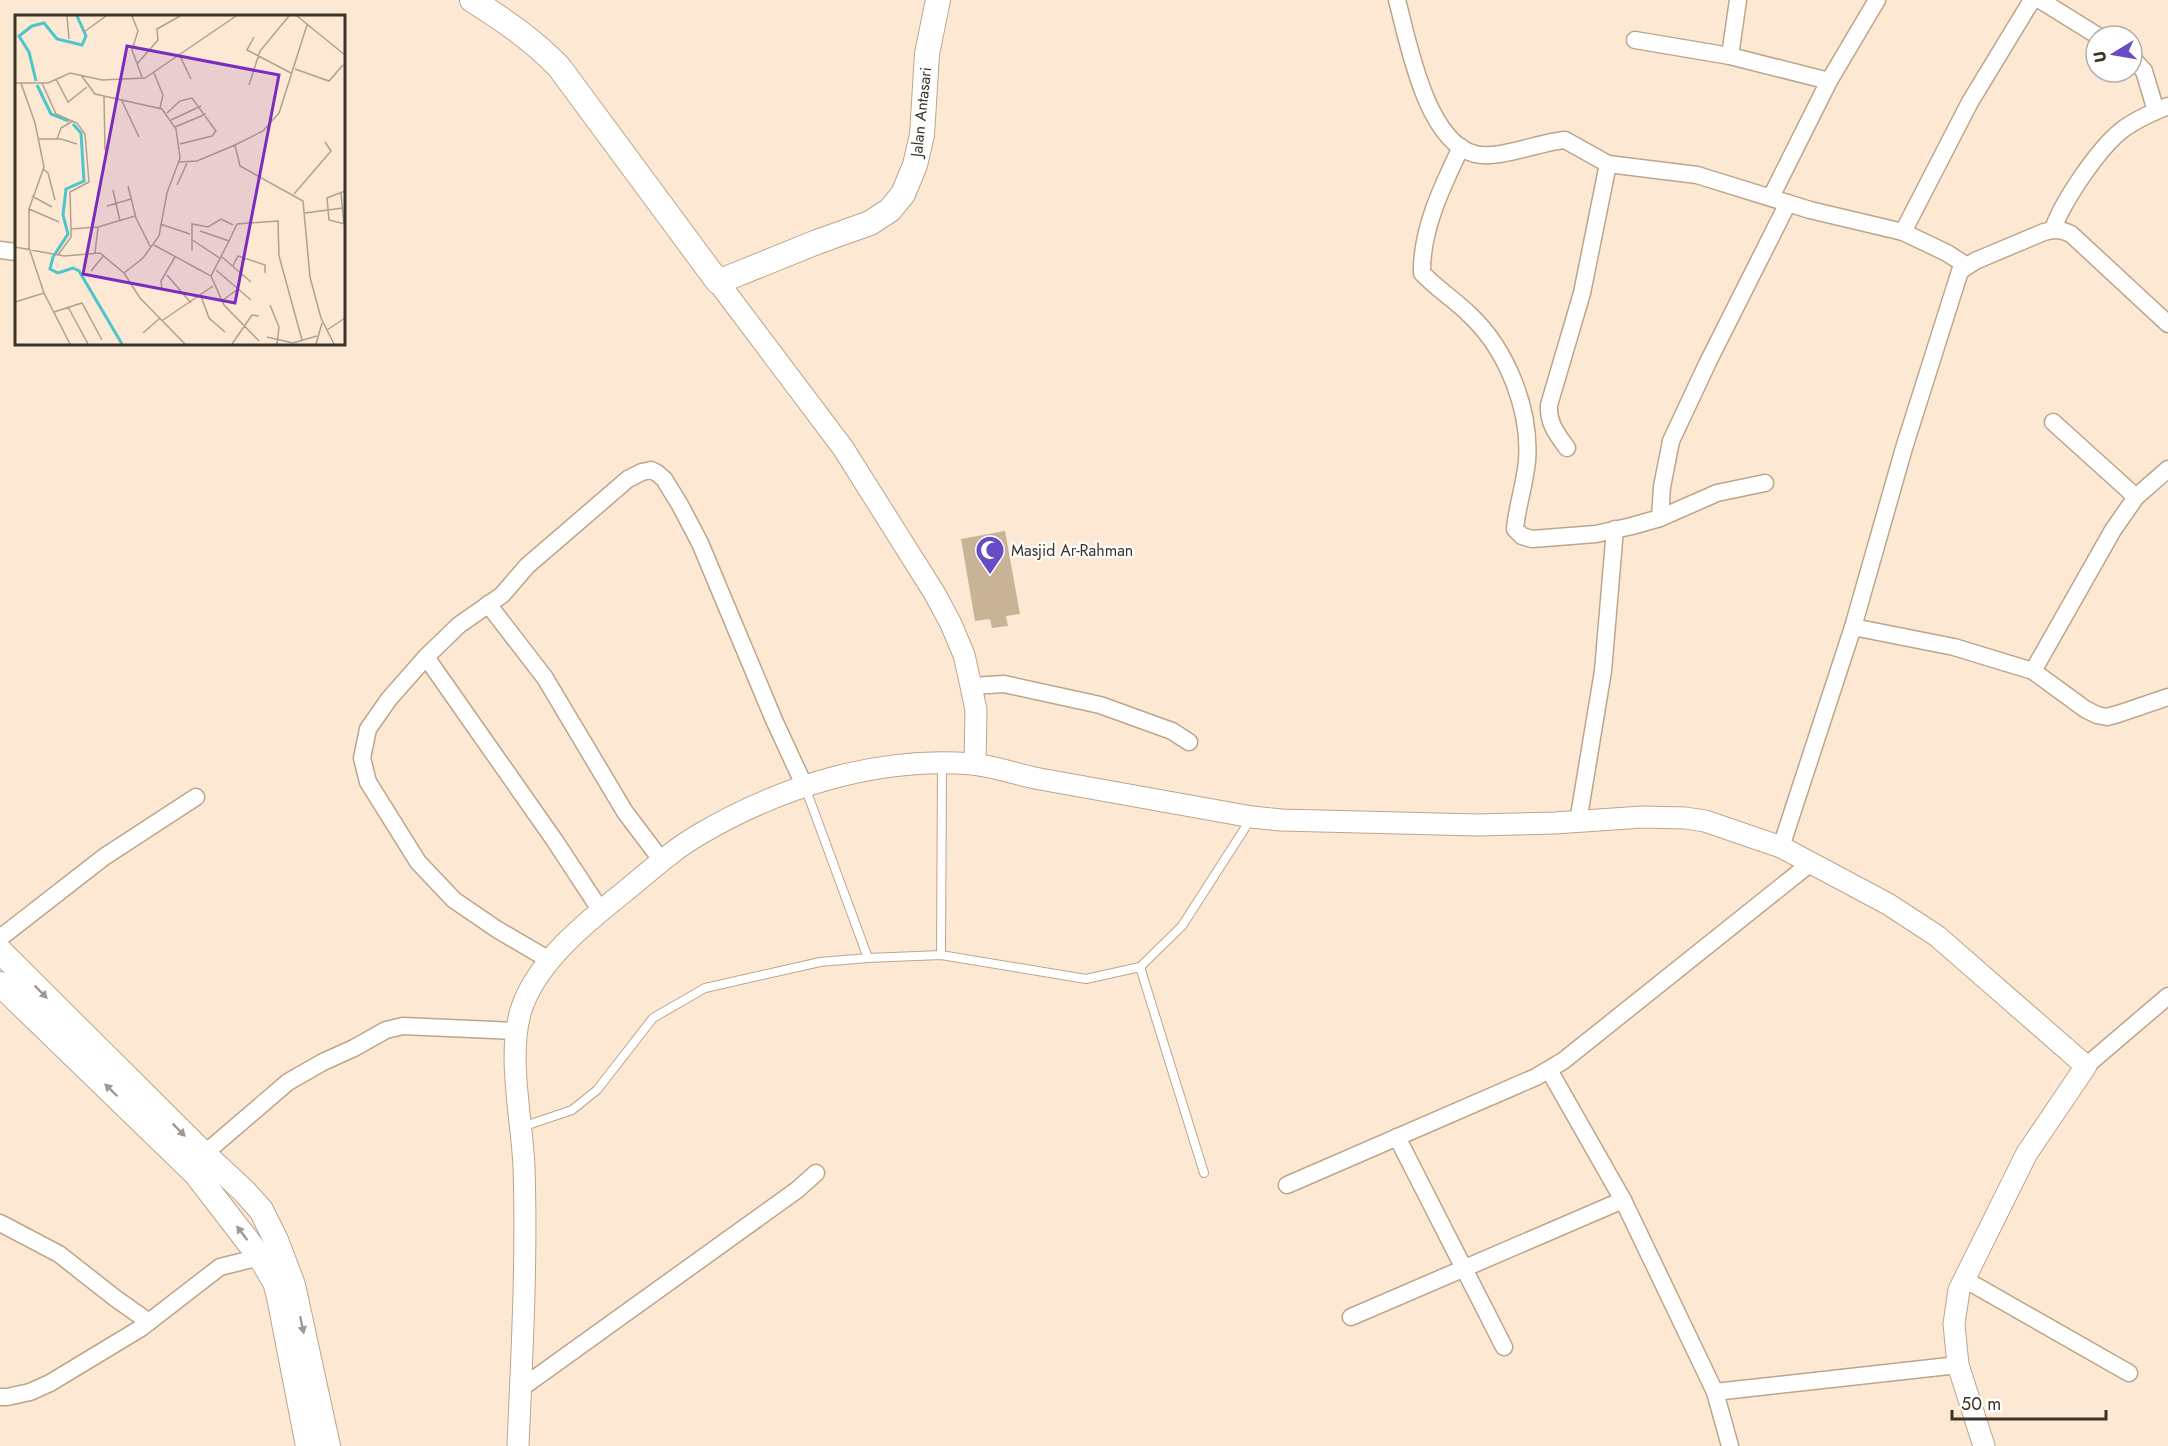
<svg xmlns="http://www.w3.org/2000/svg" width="2168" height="1446" viewBox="0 0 2168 1446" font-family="Jost,sans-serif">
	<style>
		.building { fill: #c8b397 }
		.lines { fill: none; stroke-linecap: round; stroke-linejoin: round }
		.service-casing { stroke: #bca58b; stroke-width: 10 }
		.minor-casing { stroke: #bca58b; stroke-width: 19 }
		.tertiary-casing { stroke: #bca58b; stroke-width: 23 }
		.secondary-casing { stroke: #bca58b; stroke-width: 26 }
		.service { stroke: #fff; stroke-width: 8 }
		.minor { stroke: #fff; stroke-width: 16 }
		.tertiary { stroke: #fff; stroke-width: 21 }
		.secondary { stroke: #fff; stroke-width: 24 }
		.oneway { fill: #9e9994 }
		.labels { text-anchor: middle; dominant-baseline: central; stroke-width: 4.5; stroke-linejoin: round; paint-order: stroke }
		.street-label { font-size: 16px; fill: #3c3328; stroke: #fff }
		.poi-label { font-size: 16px; fill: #3c3328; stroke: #fff; text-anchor: start }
		.inset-river { fill: none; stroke: #4cc5cc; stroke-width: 3 }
		.inset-road { fill: none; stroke: #b0a08f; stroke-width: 1.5 }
		.view { fill: #7b2cbf; fill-opacity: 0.15; stroke: #7b2cbf; stroke-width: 3 }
		.inset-edge { fill: none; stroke: #3c3328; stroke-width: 3 }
	</style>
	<rect width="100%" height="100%" fill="#fde9d3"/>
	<!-- building -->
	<path class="building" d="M 1005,531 L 1020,614 L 1006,616 L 1008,626 L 992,628 L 990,619 L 975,621 L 961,539 Z"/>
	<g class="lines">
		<!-- service casing -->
		<g class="service-casing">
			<g id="service">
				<path d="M 805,787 L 868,958"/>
				<path d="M 941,955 L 942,764"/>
				<path d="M 1140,967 L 1204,1173"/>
				<path d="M 522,1127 L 572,1110 L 597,1090 L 653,1018 L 705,988 L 820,962 L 868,958 L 941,955 L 1086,979 L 1140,967 L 1182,926 L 1252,817"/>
			</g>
		</g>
		<!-- minor casing -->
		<g class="minor-casing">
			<g id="minor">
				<path d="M 1397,0 C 1408,41 1426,142 1475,154 C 1499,160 1539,142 1565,140 L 1608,164"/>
				<path d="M 1738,0 L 1730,56 L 1829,81"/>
				<path d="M 2040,0 L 2098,36"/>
				<path d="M 1635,40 L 1730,56"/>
				<path d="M 2132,58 L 2144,71 L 2156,111"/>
				<path d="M 1461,147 C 1443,185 1421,229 1422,273 C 1437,289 1455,300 1470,315 C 1507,350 1531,410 1527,461 C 1525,484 1517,506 1515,529 L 1522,536 L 1532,539 L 1596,534 L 1632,526 L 1660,518 L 1717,493 L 1765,483"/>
				<path d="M 1771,197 L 1829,81 L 1877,0"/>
				<path d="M 2053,229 C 2063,201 2098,149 2122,130 C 2135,120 2153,112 2168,106"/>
				<path d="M 1903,232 L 1970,102 L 2032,0"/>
				<path d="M 0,250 L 16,252"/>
				<path d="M 2053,422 L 2136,497"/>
				<path d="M 1567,448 C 1557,434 1548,424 1549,405 L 1582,293 L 1608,164 L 1697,175 L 1810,210 L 1903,232 L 1947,253 L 1967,266"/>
				<path d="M 1660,518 L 1662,487 L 1671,441 L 1708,362 L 1788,203"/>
				<path d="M 488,604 L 545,678 L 625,812 L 662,861"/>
				<path d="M 1853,627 L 1954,647 L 2033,671 L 2085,709 L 2097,715 L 2107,717 L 2118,714 L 2168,697"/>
				<path d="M 426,657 L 555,841 L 601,911"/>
				<path d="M 2033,671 L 2113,530 L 2136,497 L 2168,469"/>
				<path d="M 971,686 L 1004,684 L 1100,705 L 1172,731 L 1189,742"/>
				<path d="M 1578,822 L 1603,671 L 1615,529"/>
				<path d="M 1781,847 L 1853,627 L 1904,448 L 1960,271 L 1975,261 L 2044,232 C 2054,229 2061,229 2071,234 L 2168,324"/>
				<path d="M 0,938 L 104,857 L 196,797"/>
				<path d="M 551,961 L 498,930 L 454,900 L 418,862 L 368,782 L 362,758 L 368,729 L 389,699 L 426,657 L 459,625 L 502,595 L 527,566 L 628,479 L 642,472 L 651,470 L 657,473 L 664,479 L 680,505 L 700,543 L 774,720 L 805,787"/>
				<path d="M 2086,1066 L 2168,996"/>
				<path d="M 1549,1070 L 1623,1200 L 1715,1392 L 1730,1446"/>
				<path d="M 1397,1137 L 1504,1347"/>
				<path d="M 204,1154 L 288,1082 L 323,1062 L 354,1048 L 386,1030 L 403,1026 L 517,1031"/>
				<path d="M 1287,1185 L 1536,1077 L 1563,1061 L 1812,862"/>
				<path d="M 0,1223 L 59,1254 L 115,1298 L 149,1322"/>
				<path d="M 1964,1279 L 2129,1373"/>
				<path d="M 1351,1317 L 1623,1200"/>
				<path d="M 520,1389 L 797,1190 L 816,1173"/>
				<path d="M 1715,1392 L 1958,1365"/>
				<path d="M 0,1397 L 7,1397 L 30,1392 L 50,1383 L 141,1328 L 220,1267 L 260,1257"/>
			</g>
		</g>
		<!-- tertiary casing -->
		<g class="tertiary-casing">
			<g id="tertiary">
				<path d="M 718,282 L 843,448 L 935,594 L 951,624 L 964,655 L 971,686 L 976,710 L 975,764"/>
				<path d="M 518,1446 C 522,1353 527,1260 524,1167 C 522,1119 507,1056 521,1010 C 537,960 590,919 629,888 C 652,869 674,849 700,834 C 780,787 878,756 972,764 C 995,766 1017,775 1040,779 C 1110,792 1181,804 1252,817 L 1281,820 L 1478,825 L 1555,823 L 1642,817 L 1685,818 L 1705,821 L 1781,847 L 1888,904 L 1937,936 L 2086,1066 L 2027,1153 L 1959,1290 L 1954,1324 L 1958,1365 L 1984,1446"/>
			</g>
		</g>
		<!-- secondary casing -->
		<g class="secondary-casing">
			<g id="secondary">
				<path d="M 472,0 C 504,20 533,40 559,67 L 718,282 L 817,242 L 870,223 L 890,210 L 903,194 L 915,165 L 922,135 L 927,54 L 938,0"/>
				<path d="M 0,951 L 204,1154 L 244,1191 L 261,1210 L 276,1240 L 293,1285 L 328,1446"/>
				<path d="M 0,984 L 196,1174 L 260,1257 L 275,1282 L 279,1297 L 308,1446"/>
			</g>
		</g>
		<!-- service -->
		<use href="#service" class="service"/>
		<!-- minor -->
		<use href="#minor" class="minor"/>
		<!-- tertiary -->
		<use href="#tertiary" class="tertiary"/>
		<!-- secondary -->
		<use href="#secondary" class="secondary"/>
	</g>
	<!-- one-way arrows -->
	<defs><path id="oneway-solid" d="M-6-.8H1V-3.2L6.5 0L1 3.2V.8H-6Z" transform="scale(1.5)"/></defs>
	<g class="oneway">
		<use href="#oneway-solid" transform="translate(41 992) rotate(45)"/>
		<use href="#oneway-solid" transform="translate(111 1090) rotate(-136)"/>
		<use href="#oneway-solid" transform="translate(179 1130) rotate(45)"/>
		<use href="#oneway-solid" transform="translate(242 1233) rotate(-127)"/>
		<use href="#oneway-solid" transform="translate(302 1325) rotate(78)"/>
	</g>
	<!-- icons -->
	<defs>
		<g id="mosque-pin" transform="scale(1.5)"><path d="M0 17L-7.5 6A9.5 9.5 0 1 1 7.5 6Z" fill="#684cc5" stroke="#fff"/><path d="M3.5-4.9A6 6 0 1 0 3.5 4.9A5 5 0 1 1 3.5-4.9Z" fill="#fff"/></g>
	</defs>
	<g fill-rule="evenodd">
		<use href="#mosque-pin" x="990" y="550"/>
	</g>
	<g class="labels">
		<!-- street labels -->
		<g class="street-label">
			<text transform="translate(921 112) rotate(-84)">Jalan Antasari</text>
		</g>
		<!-- poi labels -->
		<g class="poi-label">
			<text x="1011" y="550">Masjid Ar-Rahman</text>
		</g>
	</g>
	<!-- overview -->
	<g transform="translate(15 15)">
		<rect width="330" height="330" fill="#fde9d3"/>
		<path class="inset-river" d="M 21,66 L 14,37 L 4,21 L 17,11 L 29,8 L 42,24 L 67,30 L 71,21 L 62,1M 22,70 L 36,99 L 54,106M 58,109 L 66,118 L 69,166 L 51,174 L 48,200 L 53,219 L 38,242 L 35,254 L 43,258 L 58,253 L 64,256 L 107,329"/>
		<path class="inset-road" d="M 52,1 L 54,24M 117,1 L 123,16 L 117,35 L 127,62M 282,1 L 330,40M 292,10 L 264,98 L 248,116 L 220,130 L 225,151 L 288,186 L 295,262 L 306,303 L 319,329M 69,17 L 91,1M 239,22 L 232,35 L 276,58M 164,39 L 176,64M 122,49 L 143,25 L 142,14 L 165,1M 280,54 L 314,66 L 328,50M 139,58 L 148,80 L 145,93M 41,64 L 53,87 L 72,72M 0,68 L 33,68 L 55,58 L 87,65 L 130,63 L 221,1M 6,68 L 20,108 L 29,152 L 14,194 L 14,233 L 29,278 L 55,329M 27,68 L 41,99 L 62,108 L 70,119 L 74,167 L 55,177 L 56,214 L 83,212 L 120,201M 234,70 L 245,36 L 274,1M 89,82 L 90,135M 107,86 L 124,122M 152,98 L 165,86 L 177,83 L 201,116 L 197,121 L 165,129M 156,105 L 186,91M 160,112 L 191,99M 24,124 L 46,124 L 62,129M 42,124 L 46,113 L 58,106M 164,147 L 182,146 L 220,130M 28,154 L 33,158 L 40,185M 162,170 L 172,148M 113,171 L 121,203 L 136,233M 98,175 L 105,206M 330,176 L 312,183 L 314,205 L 330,209M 326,178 L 329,209M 279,179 L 316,136 L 310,127M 17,181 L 37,192M 92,191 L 116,184M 14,194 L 44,207M 290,198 L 328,193M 145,209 L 175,219M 185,216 L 214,226 L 196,261M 176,224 L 206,244M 214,226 L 222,209 L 263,206 L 264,241 L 287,325M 139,230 L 196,261 L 209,290 L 244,326M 0,232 L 49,241 L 85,238 L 109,258 L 128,243 L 144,221 L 152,178 L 165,143 L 161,114 L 147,94 L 80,79 L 66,60M 177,236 L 177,209 L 193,212 L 206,204 L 218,210M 80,238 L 83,212M 43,240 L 56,222 L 56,214M 207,242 L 236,267M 218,251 L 223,241 L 250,250 L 250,258M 201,255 L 236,285M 76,256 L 89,240M 109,258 L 125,283 L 170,329M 152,260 L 176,288M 147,275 L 146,266 L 160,242M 186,281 L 194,303 L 210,317M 208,285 L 223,274M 0,287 L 29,278M 255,290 L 264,312 L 262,329M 53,292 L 73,329M 39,297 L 67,288 L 87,325M 148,305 L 198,271M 312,315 L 330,303M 128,318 L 145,303M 252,322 L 278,328 L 302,321M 217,329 L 237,300 L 244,301M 301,329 L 307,308"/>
		<path class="view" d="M 112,31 L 264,60 L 220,288 L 68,259 Z"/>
		<rect width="330" height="330" class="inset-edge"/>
	</g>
	<!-- north arrow -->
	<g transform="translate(2114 54) rotate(259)"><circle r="28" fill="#ffffff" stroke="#b1ada9" stroke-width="1.5"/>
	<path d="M0-4.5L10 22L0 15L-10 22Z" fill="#684cc5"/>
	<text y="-9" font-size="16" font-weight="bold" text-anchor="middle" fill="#3c3328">U</text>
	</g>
	<!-- scale -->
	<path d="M1952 1410v9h154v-9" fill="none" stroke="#3c3328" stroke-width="3"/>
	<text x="1961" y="1410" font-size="18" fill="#3c3328" stroke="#ffffff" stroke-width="4.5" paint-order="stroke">50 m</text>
</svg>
